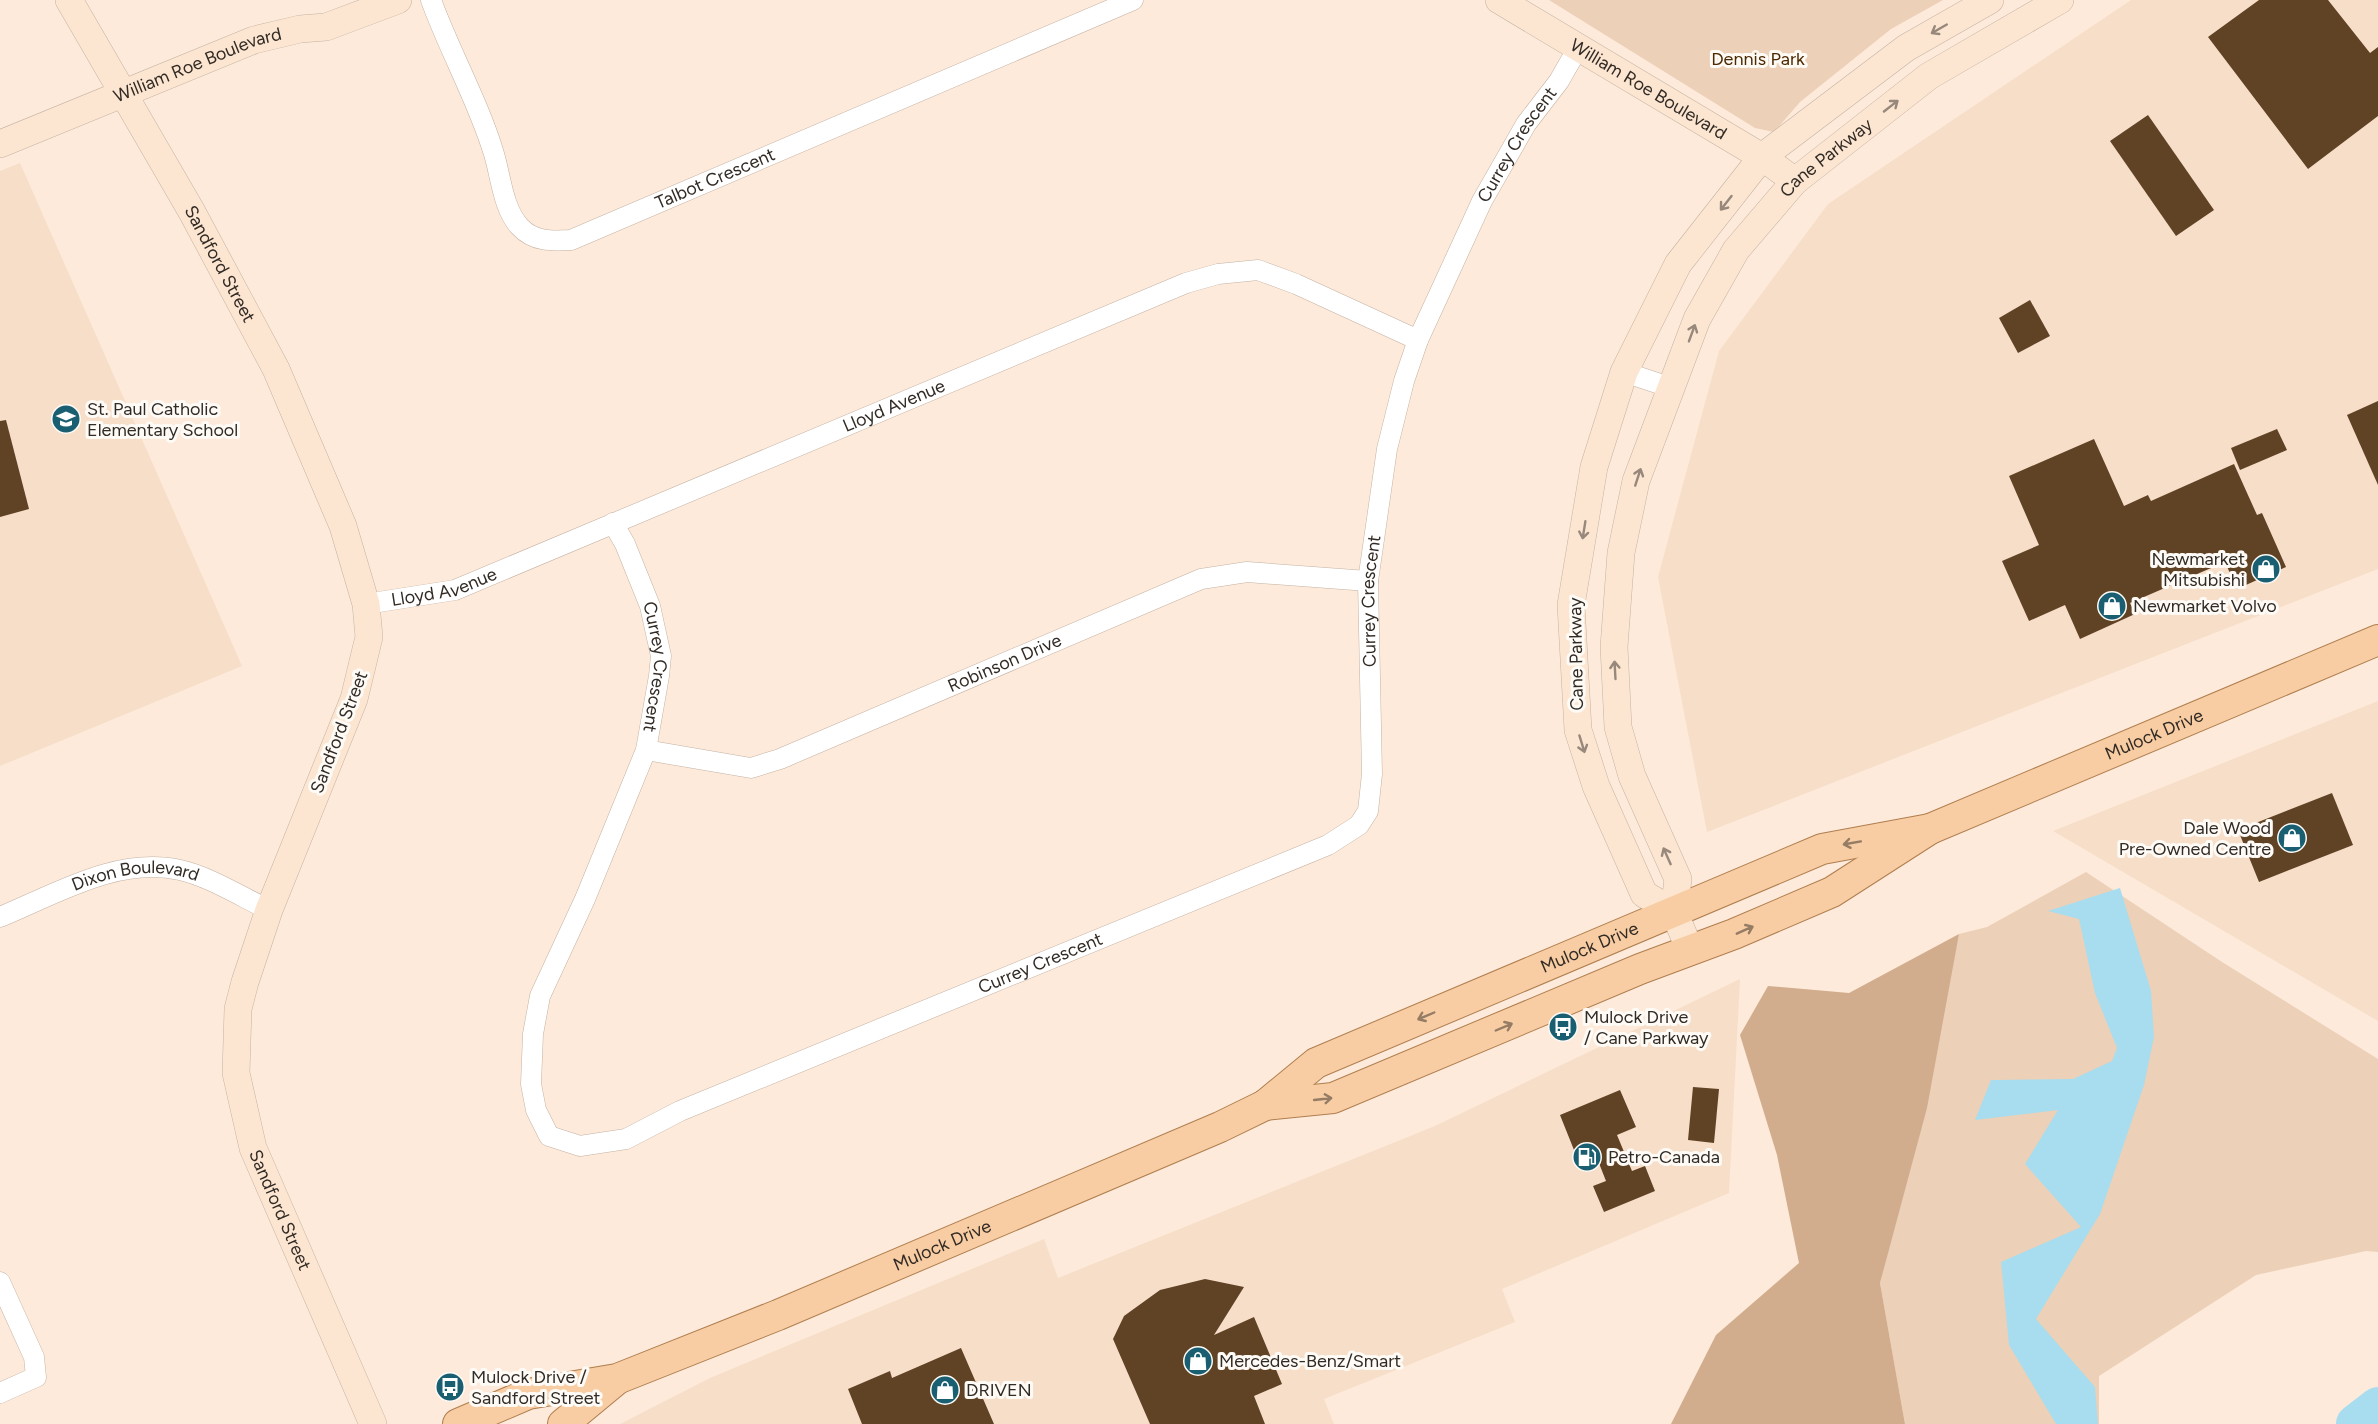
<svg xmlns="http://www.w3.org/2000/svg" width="2378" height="1424" viewBox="0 0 2378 1424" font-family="Figtree,sans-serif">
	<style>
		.built { fill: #f7dec9 }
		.green { fill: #ecd0b8 }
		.forest { fill: #d1ad8d }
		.water { fill: #a7ddee }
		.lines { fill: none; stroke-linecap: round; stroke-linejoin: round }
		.river { stroke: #a7ddee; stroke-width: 40 }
		.building { fill: #604225 }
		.street-casing { stroke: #c4b2a3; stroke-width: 21 }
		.secondary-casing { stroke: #c4b2a3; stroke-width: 28 }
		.primary-casing { stroke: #b07e4f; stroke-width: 32 }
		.street { stroke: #fff; stroke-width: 20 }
		.secondary { stroke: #fce6d1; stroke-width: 27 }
		.primary { stroke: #f8cda3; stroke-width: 30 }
		.oneway { stroke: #97887b }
		.oneway2 { stroke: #957c64 }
		.labels { text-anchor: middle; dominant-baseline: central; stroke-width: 6; stroke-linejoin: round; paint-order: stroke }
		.park-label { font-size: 18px; fill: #4c2901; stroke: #fefbf7 }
		.street-label { font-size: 18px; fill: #322b25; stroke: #fefbf7 }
		.poi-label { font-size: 18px; fill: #322b25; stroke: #fefbf7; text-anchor: start }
	</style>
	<rect width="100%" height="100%" fill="#fdeada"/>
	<!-- built -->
	<g class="built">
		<path d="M 2131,0 L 2378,0 L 2378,569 L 1707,832 L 1658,577 L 1719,351 L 1828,204 Z"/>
		<path d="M 20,163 L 242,666 L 0,766 L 0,171 Z"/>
		<path d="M 2378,701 L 2378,1021 L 2053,831 Z"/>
		<path d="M 1740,979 L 1729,1193 L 1502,1289 L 1515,1322 L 1324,1399 L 1334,1424 L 620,1424 L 710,1378 L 1044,1239 L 1058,1278 L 1435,1126 Z"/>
	</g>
	<!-- green -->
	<g class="green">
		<path d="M 1549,0 L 1943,0 L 1891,29 L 1800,102 L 1774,132 L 1755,128 Z"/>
		<path d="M 2086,872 L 2222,962 L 2378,1059 L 2378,1252 L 2366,1251 L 2256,1275 L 2099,1376 L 2099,1424 L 1905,1424 L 1880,1283 L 1959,934 L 1987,927 Z"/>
	</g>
	<!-- forest -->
	<path class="forest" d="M 1959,934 L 1927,1108 L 1880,1283 L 1905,1424 L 1671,1424 L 1716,1335 L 1799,1263 L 1777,1155 L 1740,1035 L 1768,986 L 1849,993 Z"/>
	<!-- water -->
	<path class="water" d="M 2120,888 L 2151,991 L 2154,1037 L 2144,1085 L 2100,1214 L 2036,1319 L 2095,1387 L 2098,1424 L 2056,1424 L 2009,1345 L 2001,1262 L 2081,1227 L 2025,1164 L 2058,1110 L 1975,1120 L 1991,1080 L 2073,1079 L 2112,1061 L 2117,1048 L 2095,993 L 2079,919 L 2048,911 Z"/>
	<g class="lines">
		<!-- river -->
		<path class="river" d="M 2356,1424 L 2378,1407"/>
	</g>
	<!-- building -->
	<g class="building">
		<path d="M 2259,0 L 2328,0 L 2370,53 L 2378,47 L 2378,116 L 2308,169 L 2208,37 Z"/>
		<path d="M 2148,115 L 2214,210 L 2176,236 L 2110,141 Z"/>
		<path d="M 2030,300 L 2050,336 L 2018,353 L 1999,318 Z"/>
		<path d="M 2378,401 L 2378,485 L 2347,415 Z"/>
		<path d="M 6,420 L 29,509 L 0,517 L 0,421 Z"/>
		<path d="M 2277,429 L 2287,450 L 2240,470 L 2231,448 Z"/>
		<path d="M 2094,439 L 2124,506 L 2148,495 L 2151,501 L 2234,464 L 2257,515 L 2262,513 L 2286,567 L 2237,589 L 2225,562 L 2130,603 L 2135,614 L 2080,639 L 2065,605 L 2029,621 L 2002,561 L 2039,545 L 2009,476 Z"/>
		<path d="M 2332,793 L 2353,845 L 2259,882 L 2238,830 Z"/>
		<path d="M 1693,1087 L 1719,1089 L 1714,1143 L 1688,1140 Z"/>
		<path d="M 1620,1090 L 1636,1127 L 1617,1135 L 1632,1171 L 1645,1166 L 1655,1191 L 1604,1212 L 1593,1186 L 1606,1181 L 1591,1143 L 1574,1150 L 1560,1115 Z"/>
		<path d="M 1205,1279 L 1244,1287 L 1214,1335 L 1254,1317 L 1282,1384 L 1254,1396 L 1265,1424 L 1150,1424 L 1113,1339 L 1124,1316 L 1160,1290 Z"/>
		<path d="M 961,1348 L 994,1424 L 862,1424 L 848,1389 L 890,1371 L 892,1378 Z"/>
	</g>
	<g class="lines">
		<!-- street casing -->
		<g class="street-casing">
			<g id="street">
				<path id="s1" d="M 431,0 C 449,50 479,103 494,154 C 501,177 503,209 520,227 C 534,242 552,241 571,240 L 1133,0"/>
				<path d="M 1624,372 L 1672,388"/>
				<path id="s2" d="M 613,523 L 625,544 L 650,606 L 661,656 L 659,676 L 646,750 L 585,899 L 540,996 L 533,1034 L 531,1084 L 536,1110 L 549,1136 L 580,1146 L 626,1139 L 680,1111 L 1328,845 L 1359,825 L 1368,811 L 1372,774 L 1368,581 L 1387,449 L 1404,381 L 1418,340 L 1482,201 L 1526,124 L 1559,81 L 1579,46"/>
				<path id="s3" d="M 366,604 L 455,590 L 1186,283 L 1218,274 L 1258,270 L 1296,284 L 1418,340"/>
				<path id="s4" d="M 646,750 L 751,768 L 780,759 L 1201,579 L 1247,572 L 1368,581"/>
				<path id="s5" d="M 0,917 C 56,894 118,856 180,870 C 208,876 242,897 269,910"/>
				<path d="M 0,1282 L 34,1357 L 36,1377 L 0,1393"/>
			</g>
		</g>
		<!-- secondary casing -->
		<g class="secondary-casing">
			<g id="secondary">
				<path id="s6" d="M 69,0 L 192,212 L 276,369 L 343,526 L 366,604 L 369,637 L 354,699 L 269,910 L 245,982 L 238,1009 L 236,1073 L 253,1148 L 373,1424"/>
				<path id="s7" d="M 1499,0 L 1762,157 L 1795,181"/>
				<path id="s8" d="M 0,144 L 254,40 L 300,29 L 326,27 L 398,0"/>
				<path d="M 1674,912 L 1644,894 L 1596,786 L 1578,730 L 1571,605 L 1594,467 L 1624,372 L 1678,264 L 1762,157 L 1906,48 L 1990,0"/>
				<path id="s9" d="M 1690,950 L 1674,912 L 1678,879 L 1632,776 L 1618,727 L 1614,647 L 1621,553 L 1636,481 L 1697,319 L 1736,250 L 1795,181 L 1929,76 L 2060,0"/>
			</g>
		</g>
		<!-- primary casing -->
		<g class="primary-casing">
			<g id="primary">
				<path id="s10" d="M 1265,1105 L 1333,1098 L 1640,969 L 1734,934 L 1832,892 L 1930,829 L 2378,640"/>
				<path id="s11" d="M 458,1424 L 528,1394 L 617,1379 L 778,1315 L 1220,1127 L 1265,1105 L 1316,1063 L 1822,849 L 1930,829"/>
				<path d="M 563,1424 L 615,1381"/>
			</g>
		</g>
		<!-- street -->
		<use href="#street" class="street"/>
		<!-- secondary -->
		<use href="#secondary" class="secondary"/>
		<!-- primary -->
		<use href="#primary" class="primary"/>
	</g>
	<!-- one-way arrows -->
	<defs><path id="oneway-shaft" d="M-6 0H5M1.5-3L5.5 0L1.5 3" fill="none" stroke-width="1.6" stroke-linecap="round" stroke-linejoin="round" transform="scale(1.5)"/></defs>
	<g class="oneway">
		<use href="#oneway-shaft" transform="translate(1939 29) rotate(150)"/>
		<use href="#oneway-shaft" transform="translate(1891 106) rotate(-38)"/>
		<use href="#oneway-shaft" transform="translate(1726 203) rotate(128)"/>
		<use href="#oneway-shaft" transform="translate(1692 333) rotate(-70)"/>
		<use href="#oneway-shaft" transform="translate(1638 477) rotate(-72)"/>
		<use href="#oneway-shaft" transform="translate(1584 530) rotate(99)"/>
		<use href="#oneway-shaft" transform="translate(1615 670) rotate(-93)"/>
		<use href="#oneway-shaft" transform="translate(1582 744) rotate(73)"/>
		<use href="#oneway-shaft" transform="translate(1667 856) rotate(-114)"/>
	</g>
	<g class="oneway2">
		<use href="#oneway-shaft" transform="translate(1852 843) rotate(170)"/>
		<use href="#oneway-shaft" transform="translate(1745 930) rotate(-24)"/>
		<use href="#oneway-shaft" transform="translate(1426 1016) rotate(157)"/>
		<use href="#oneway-shaft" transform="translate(1504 1027) rotate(-23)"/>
		<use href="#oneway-shaft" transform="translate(1323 1099) rotate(-6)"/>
	</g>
	<!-- icons -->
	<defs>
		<g id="school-disc" transform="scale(1.5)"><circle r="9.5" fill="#195f71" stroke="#fefbf7"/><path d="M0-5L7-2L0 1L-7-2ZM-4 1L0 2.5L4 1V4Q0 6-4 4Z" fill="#fff"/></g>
		<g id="shop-disc" transform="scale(1.5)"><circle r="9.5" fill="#195f71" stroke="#fefbf7"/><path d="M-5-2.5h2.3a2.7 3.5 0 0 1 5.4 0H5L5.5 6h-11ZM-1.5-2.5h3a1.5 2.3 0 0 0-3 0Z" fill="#fff"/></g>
		<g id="bus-disc" transform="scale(1.5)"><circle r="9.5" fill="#195f71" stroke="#fefbf7"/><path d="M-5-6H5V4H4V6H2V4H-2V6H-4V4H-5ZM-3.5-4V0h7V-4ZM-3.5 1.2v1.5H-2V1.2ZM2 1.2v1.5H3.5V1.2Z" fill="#fff"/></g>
		<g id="fuel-disc" transform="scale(1.5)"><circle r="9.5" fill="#195f71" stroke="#fefbf7"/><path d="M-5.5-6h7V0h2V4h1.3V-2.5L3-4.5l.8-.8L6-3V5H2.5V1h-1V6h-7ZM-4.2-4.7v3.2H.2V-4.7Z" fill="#fff"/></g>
	</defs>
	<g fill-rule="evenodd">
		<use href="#school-disc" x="66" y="419"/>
		<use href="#shop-disc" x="2266" y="569"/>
		<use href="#shop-disc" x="2112" y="606"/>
		<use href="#shop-disc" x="2292" y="838"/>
		<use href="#bus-disc" x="1563" y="1027"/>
		<use href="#fuel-disc" x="1587" y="1157"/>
		<use href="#shop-disc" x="1198" y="1361"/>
		<use href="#bus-disc" x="450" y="1387"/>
		<use href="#shop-disc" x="945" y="1390"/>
	</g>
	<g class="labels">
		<!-- park labels -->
		<g class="park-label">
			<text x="1758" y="59">Dennis Park</text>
		</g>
		<!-- street labels -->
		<g class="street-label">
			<text stroke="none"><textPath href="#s8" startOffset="213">William Roe Boulevard</textPath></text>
			<text stroke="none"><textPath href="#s7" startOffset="174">William Roe Boulevard</textPath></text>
			<text stroke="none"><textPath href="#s2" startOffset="2240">Currey Crescent</textPath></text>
			<text stroke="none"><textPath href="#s9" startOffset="868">Cane Parkway</textPath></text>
			<text stroke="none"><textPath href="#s1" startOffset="456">Talbot Crescent</textPath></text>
			<text stroke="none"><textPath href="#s6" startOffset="304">Sandford Street</textPath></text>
			<text stroke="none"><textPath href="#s3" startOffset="566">Lloyd Avenue</textPath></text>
			<text stroke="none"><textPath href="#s3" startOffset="80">Lloyd Avenue</textPath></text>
			<text stroke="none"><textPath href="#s2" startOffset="1754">Currey Crescent</textPath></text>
			<text transform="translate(1576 654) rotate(-91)">Cane Parkway</text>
			<text stroke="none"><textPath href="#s4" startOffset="381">Robinson Drive</textPath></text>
			<text stroke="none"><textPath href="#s2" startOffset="153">Currey Crescent</textPath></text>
			<text transform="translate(339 732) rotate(-69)">Sandford Street</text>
			<text stroke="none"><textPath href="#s10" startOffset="968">Mulock Drive</textPath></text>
			<text stroke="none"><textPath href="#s5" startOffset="144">Dixon Boulevard</textPath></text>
			<text stroke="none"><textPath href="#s11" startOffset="1233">Mulock Drive</textPath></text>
			<text stroke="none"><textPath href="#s2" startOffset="1179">Currey Crescent</textPath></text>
			<text stroke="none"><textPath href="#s6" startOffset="1312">Sandford Street</textPath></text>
			<text stroke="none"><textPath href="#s11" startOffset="518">Mulock Drive</textPath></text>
		</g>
		<!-- poi labels -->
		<g class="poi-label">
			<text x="87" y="409">St. Paul Catholic<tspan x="87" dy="21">Elementary School</tspan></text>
			<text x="2245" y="559" text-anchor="end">Newmarket<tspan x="2245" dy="21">Mitsubishi</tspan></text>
			<text x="2133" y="606">Newmarket Volvo</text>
			<text x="2271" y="828" text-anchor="end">Dale Wood<tspan x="2271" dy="21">Pre-Owned Centre</tspan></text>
			<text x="1584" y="1017">Mulock Drive<tspan x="1584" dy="21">/ Cane Parkway</tspan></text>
			<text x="1608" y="1157">Petro-Canada</text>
			<text x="1219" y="1361">Mercedes-Benz/Smart</text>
			<text x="471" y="1377">Mulock Drive /<tspan x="471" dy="21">Sandford Street</tspan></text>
			<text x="966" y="1390">DRIVEN</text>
		</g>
	</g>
</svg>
